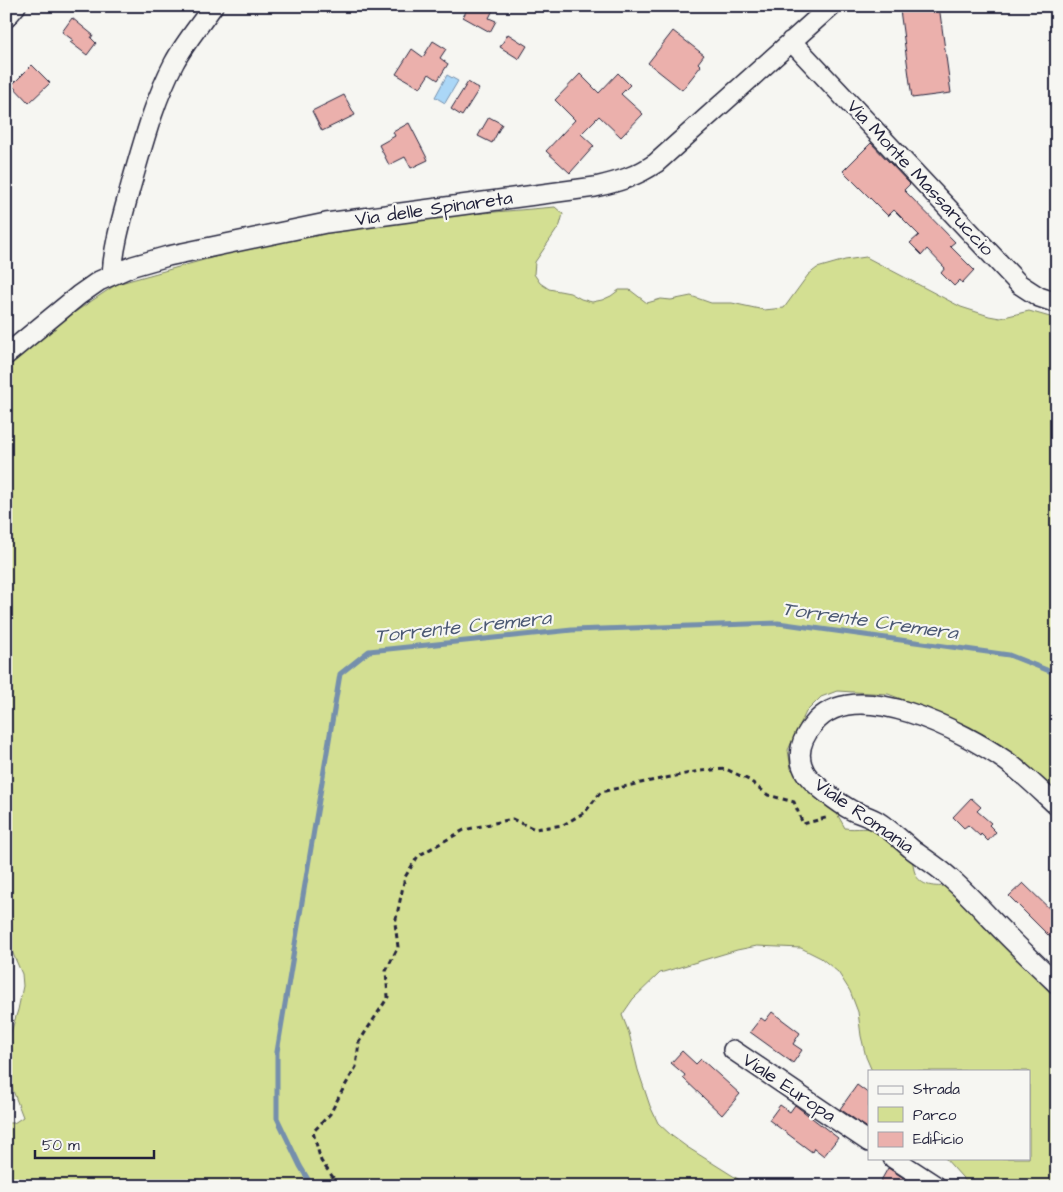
<svg xmlns="http://www.w3.org/2000/svg" width="1063" height="1192" viewBox="0 0 1063 1192" font-family="'Architects Daughter',sans-serif">
	<rect width="100%" height="100%" fill="#f6f6f2"/>
	<filter id="ink" filterUnits="userSpaceOnUse"><feTurbulence type="fractalNoise" baseFrequency=".02" numOctaves="2"/><feDisplacementMap in="SourceGraphic" scale="10" xChannelSelector="R" yChannelSelector="G"/><feConvolveMatrix kernelMatrix="1 2 1 2 8 2 1 2 1" color-interpolation-filters="sRGB"/></filter>
	<g filter="url(#ink)">
		<path fill="#d3df92" stroke="#7a8066" d="M 555,207 L 563,214 L 560,225 L 535,262 L 534,274 L 540,283 L 549,289 L 570,293 L 581,299 L 592,302 L 602,300 L 611,296 L 619,290 L 630,290 L 647,303 L 661,299 L 671,300 L 691,296 L 711,303 L 732,303 L 764,310 L 784,308 L 808,275 L 817,268 L 845,260 L 866,257 L 961,307 L 989,316 L 1000,318 L 1029,311 L 1050,317 L 1057,323 L 1057,798 L 1018,759 L 936,712 L 888,694 L 837,691 L 821,697 L 806,712 L 788,750 L 791,769 L 836,812 L 845,828 C 856,830 867,826 876,831 C 883,835 909,855 912,861 C 914,865 913,869 915,873 C 920,887 936,887 948,886 L 1057,991 L 1057,1186 L 970,1186 L 945,1158 L 1029,1158 L 1029,1071 L 872,1071 L 866,1057 L 861,1036 L 858,1012 L 850,991 L 838,972 L 821,958 L 801,948 L 757,946 L 737,950 L 660,973 L 633,999 L 622,1015 L 629,1033 L 638,1070 L 650,1106 L 658,1123 L 672,1136 L 687,1147 L 749,1186 L 6,1186 L 6,1123 L 14,1123 L 23,1117 L 12,1088 L 6,1068 L 6,1048 L 18,1010 L 23,986 L 22,974 L 6,938 L 6,363 L 75,312 L 117,284 L 229,253 L 363,223 Z"/>
		<path fill="#abd7f7" stroke="#748fac" d="M 447,75 L 458,81 L 445,103 L 435,97 Z"/>
		<g fill="none" stroke-linecap="round" stroke-linejoin="round">
			<path stroke="#748fac" stroke-width="5" d="M 312,1186 L 300,1166 L 277,1118 L 277,1052 L 340,674 L 369,651 L 572,630 L 778,623 L 1009,655 L 1057,674"/>
		</g>
		<path fill="#ebb0ac" stroke="#22223b" d="M 469,6 L 495,6 L 489,18 L 496,21 L 490,32 L 463,17 Z
			M 927,6 L 939,6 L 951,93 L 912,98 L 900,10 Z
			M 72,18 L 93,35 L 91,38 L 96,43 L 87,55 L 70,42 L 73,40 L 62,32 Z
			M 673,31 L 704,55 L 698,63 L 701,66 L 682,90 L 648,63 Z
			M 508,34 L 527,46 L 519,59 L 500,47 Z
			M 433,41 L 446,49 L 440,58 L 448,64 L 438,80 L 429,74 L 420,88 L 396,74 L 412,49 L 423,57 Z
			M 32,65 L 50,83 L 29,103 L 12,85 Z
			M 618,73 L 630,85 L 621,94 L 643,114 L 621,137 L 599,116 L 581,134 L 594,146 L 570,173 L 546,151 L 575,120 L 555,100 L 580,74 L 599,93 Z
			M 468,82 L 479,89 L 462,116 L 451,109 Z
			M 344,95 L 355,115 L 322,131 L 312,111 Z
			M 489,117 L 502,124 L 492,143 L 478,136 Z
			M 409,123 L 428,160 L 411,168 L 405,157 L 389,165 L 379,145 L 395,136 L 393,132 Z
			M 871,143 L 910,184 L 904,190 L 955,242 L 950,246 L 974,270 L 962,283 L 960,280 L 954,286 L 941,273 L 945,268 L 927,249 L 922,255 L 910,243 L 919,235 L 894,210 L 888,216 L 843,171 Z
			M 971,798 L 981,807 L 977,811 L 991,823 L 989,825 L 996,832 L 988,841 L 981,834 L 980,836 L 968,825 L 964,828 L 953,817 Z
			M 1023,883 L 1057,916 L 1057,944 L 1009,896 Z
			M 772,1012 L 800,1033 L 793,1044 L 802,1050 L 793,1063 L 750,1032 L 761,1018 L 765,1021 Z
			M 682,1051 L 696,1064 L 701,1059 L 740,1094 L 722,1115 L 683,1078 L 685,1075 L 671,1063 Z
			M 857,1085 L 869,1094 L 869,1129 L 840,1109 Z
			M 780,1105 L 790,1112 L 795,1105 L 838,1138 L 824,1156 L 814,1148 L 812,1152 L 769,1120 Z
			M 888,1168 L 896,1173 L 915,1186 L 878,1186 Z"/>
		<g fill="none" stroke-linecap="round" stroke-linejoin="round">
			<g stroke="#22223b" stroke-width="22">
				<path id="minor" d="M 6,18 L 16,6
					M 791,41 L 1019,284 L 1039,297 L 1057,303
					M 112,274 C 114,243 123,215 131,185 C 143,144 154,101 174,63 C 185,42 200,25 213,6
					M 6,355 L 79,295 L 99,281 L 133,266 L 168,256 L 326,223 L 595,187 C 618,182 637,176 656,163 L 831,6
					M 1057,806 C 1041,791 1024,774 1006,761 C 966,733 853,672 813,725 C 802,738 796,754 804,770 C 809,782 841,805 853,811 C 861,814 870,817 877,821 C 890,829 901,840 913,850 C 925,859 938,867 949,877 C 964,890 978,905 992,920 C 1013,942 1035,963 1057,984
					M 733,1050 L 869,1142
					M 893,1158 L 936,1186"/>
			</g>
			<path stroke="#22223b" stroke-width="3" stroke-dasharray="5 4" stroke-linecap="butt" d="M 333,1186 L 335,1180 L 321,1161 L 313,1132 L 330,1114 L 342,1091 L 356,1067 L 359,1042 L 388,997 L 386,971 L 398,947 L 395,923 L 398,910 L 405,877 L 418,856 L 464,830 L 512,819 L 535,829 L 563,825 L 585,812 L 601,792 L 636,784 L 700,771 L 726,769 L 749,780 L 768,795 L 794,802 L 803,824 L 829,817"/>
			<use href="#minor" stroke="#f6f6f2" stroke-width="19"/>
		</g>
	</g>
	<g text-anchor="middle" dominant-baseline="central" stroke-width="4.5" stroke-linejoin="round" paint-order="stroke">
		<g font-size="19" fill="#22223b" stroke="#f6f6f2">
			<text transform="translate(920 178) rotate(47)">Via Monte Massaruccio</text>
			<text transform="translate(434 209) rotate(-8)">Via delle Spinareta</text>
			<text transform="translate(864 816) rotate(35)">Viale Romania</text>
			<text transform="translate(789 1088) rotate(34)">Viale Europa</text>
		</g>
		<g font-size="20" font-style="italic" fill="#4b5873" stroke="#f6f6f2">
			<text transform="translate(870 621) rotate(8)">Torrente Cremera</text>
			<text transform="translate(463 627) rotate(-6)">Torrente Cremera</text>
		</g>
	</g>
	<rect width="1063" height="1192" fill="none" stroke="#f6f6f2" stroke-width="25"/>
	<rect x="12" y="12" width="1038" height="1167" fill="none" stroke="#22223b" stroke-width="2" filter="url(#ink)"/>
	<rect x="868" y="1070" width="162" height="90" fill="#f6f6f2" stroke="#a1a1a9"/>
	<rect x="878" y="1086" width="25" height="8" fill="#f6f6f2" stroke="#a1a1a9"/>
	<text x="913" y="1094" font-size="15" fill="#22223b">Strada</text>
	<rect x="878" y="1107" width="25" height="15" fill="#d3df92" stroke="#a1a1a9"/>
	<text x="913" y="1120" font-size="15" fill="#22223b">Parco</text>
	<rect x="878" y="1132" width="25" height="15" fill="#ebb0ac" stroke="#a1a1a9"/>
	<text x="913" y="1144" font-size="15" fill="#22223b">Edificio</text>
	<path d="M35 1150v8h119v-8" fill="none" stroke="#22223b" stroke-width="2.5"/>
	<text x="42" y="1150" font-size="15" fill="#22223b" stroke="#f6f6f2" stroke-width="4" paint-order="stroke">50 m</text>
</svg>
